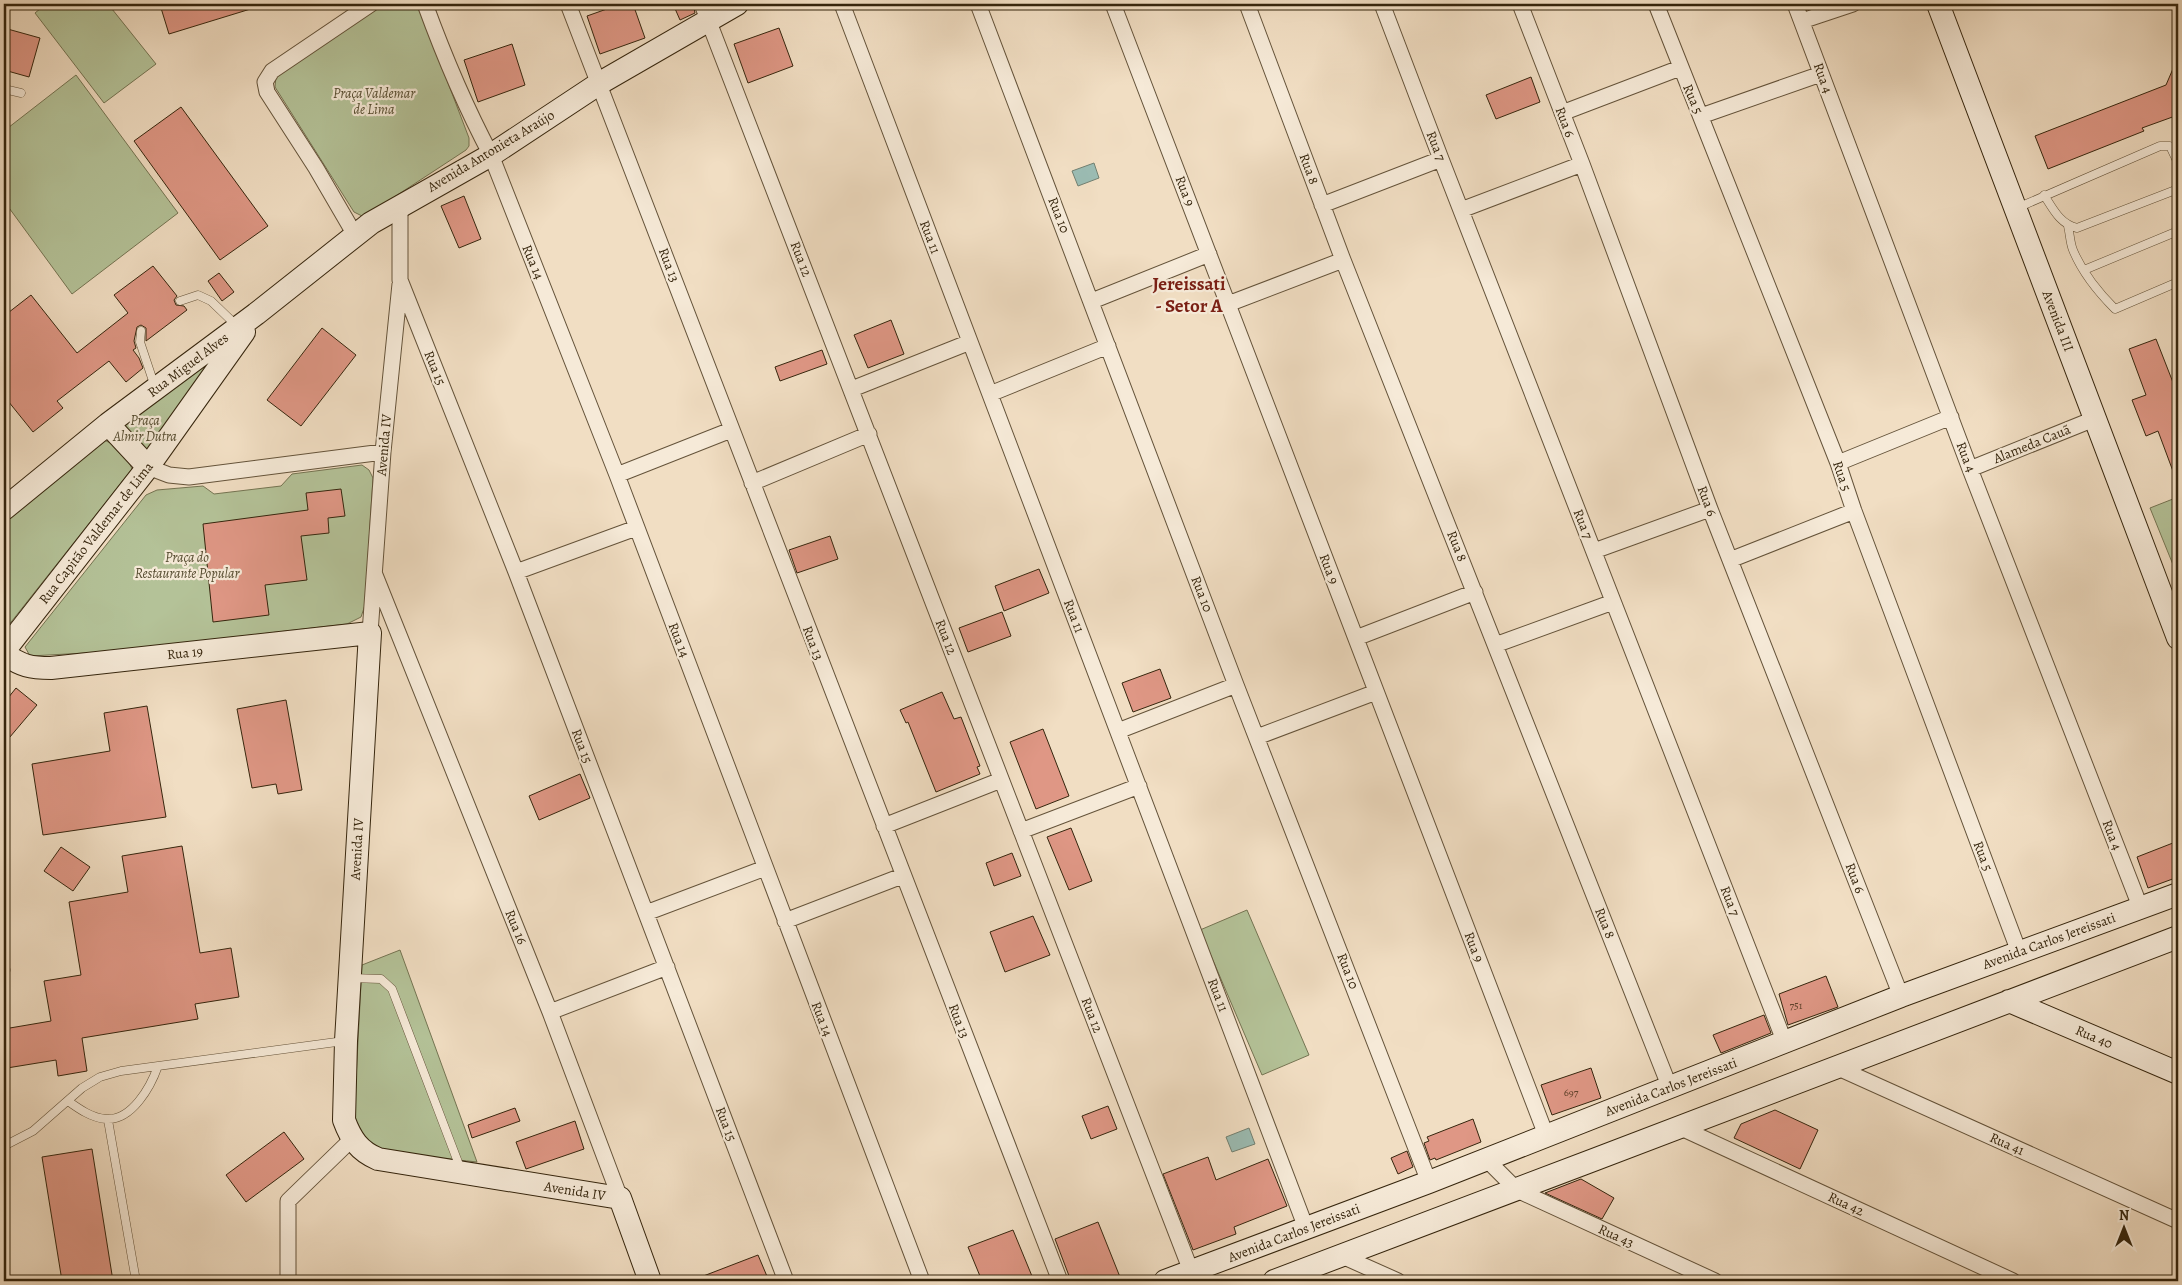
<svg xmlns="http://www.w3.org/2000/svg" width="2182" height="1285" viewBox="0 0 2182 1285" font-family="Alegreya,serif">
	<rect width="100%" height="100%" fill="#f1dec3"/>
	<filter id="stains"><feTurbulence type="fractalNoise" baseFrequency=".004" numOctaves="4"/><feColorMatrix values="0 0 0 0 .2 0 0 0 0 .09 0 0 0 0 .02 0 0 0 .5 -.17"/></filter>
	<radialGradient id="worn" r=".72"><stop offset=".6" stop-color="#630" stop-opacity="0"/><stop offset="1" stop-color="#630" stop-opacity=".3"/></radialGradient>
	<path fill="#b4c298" stroke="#747452" d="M 46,4 L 108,4 L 156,64 L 104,103 L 35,13 Z
		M 382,4 L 418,4 L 469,138 L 469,146 L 466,150 L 373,211 L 362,216 L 354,212 L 275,87 L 276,76 L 282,67 Z
		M 76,75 L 178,213 L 72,294 L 4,201 L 4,131 Z
		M 209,360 L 213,362 L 150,449 L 141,449 L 124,431 L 125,422 Z
		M 104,440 L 123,449 L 132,469 L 4,631 L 4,523 Z
		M 362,465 L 369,470 L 373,478 L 365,605 L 361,617 L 347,624 L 104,652 L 30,656 L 25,647 L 146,495 L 157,490 L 203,486 L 214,494 L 281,486 L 292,474 Z
		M 2178,497 L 2178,577 L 2150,508 Z
		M 1247,910 L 1309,1055 L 1262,1075 L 1200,930 Z
		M 400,950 L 477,1162 C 453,1159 387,1155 370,1143 C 361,1137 358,1128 354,1118 L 362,965 Z"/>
	<path fill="#9bbcb3" stroke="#728071" d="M 1094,163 L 1099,178 L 1078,186 L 1072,171 Z
		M 1249,1128 L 1255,1144 L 1232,1152 L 1226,1137 Z"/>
	<path fill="#df9785" stroke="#35250d" d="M 176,4 L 256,4 L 257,7 L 169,34 L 161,8 Z
		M 621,4 L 633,4 L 645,38 L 600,54 L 587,16 Z
		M 673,4 L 693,4 L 695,13 L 680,20 Z
		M 4,28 L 40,38 L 29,77 L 4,70 Z
		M 779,28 L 793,66 L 748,83 L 734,44 Z
		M 512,44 L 525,85 L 478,102 L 464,60 Z
		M 2178,57 L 2178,115 L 2142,128 L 2144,131 L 2048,169 L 2035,136 L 2166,85 Z
		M 1531,77 L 1540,102 L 1496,119 L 1486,95 Z
		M 181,107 L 268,226 L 220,260 L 134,141 Z
		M 464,196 L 481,239 L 459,248 L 441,206 Z
		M 153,266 L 177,296 L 174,300 L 176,305 L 184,306 L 187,310 L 146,341 L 146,328 L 141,325 L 137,327 L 134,341 L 136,348 L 133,350 L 139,358 L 143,368 L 126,382 L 109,361 L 57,401 L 63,408 L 33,432 L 4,396 L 4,316 L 31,295 L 77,353 L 128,313 L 114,295 Z
		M 219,273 L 234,292 L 222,301 L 208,281 Z
		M 891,320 L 904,354 L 868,368 L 854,335 Z
		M 322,328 L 356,355 L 301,426 L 267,400 Z
		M 2156,339 L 2174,385 L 2178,383 L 2177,482 L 2158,431 L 2146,436 L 2132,400 L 2146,395 L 2129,349 Z
		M 822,350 L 827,364 L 780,381 L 775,367 Z
		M 341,489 L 345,516 L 328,518 L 329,533 L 301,536 L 307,580 L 265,585 L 269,615 L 213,622 L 203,524 L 308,510 L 306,493 Z
		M 830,536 L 838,559 L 797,573 L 789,550 Z
		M 1039,569 L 1049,593 L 1004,611 L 995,586 Z
		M 1002,612 L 1011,636 L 968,652 L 959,628 Z
		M 1160,669 L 1171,698 L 1133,712 L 1122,683 Z
		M 16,688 L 37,705 L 4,744 L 4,703 Z
		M 942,692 L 954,719 L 961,717 L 980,766 L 977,767 L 980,774 L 936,792 L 908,722 L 906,723 L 900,710 Z
		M 286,700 L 302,790 L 278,794 L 276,784 L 252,788 L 237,709 Z
		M 147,706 L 166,817 L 43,835 L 32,764 L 110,751 L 104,713 Z
		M 1043,729 L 1069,796 L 1036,809 L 1010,742 Z
		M 580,774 L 590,798 L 539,820 L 529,796 Z
		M 1071,828 L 1092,881 L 1069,890 L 1047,837 Z
		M 2178,841 L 2178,877 L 2148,888 L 2137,857 Z
		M 182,846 L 200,953 L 231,948 L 239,997 L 195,1004 L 198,1019 L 82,1038 L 87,1071 L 58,1076 L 56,1060 L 7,1068 L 4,1050 L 4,1029 L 51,1021 L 44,981 L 81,975 L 69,902 L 128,892 L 122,856 Z
		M 61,847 L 90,867 L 73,891 L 44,871 Z
		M 1012,853 L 1021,876 L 994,886 L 986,863 Z
		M 1033,916 L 1050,955 L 1005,972 L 990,932 Z
		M 1826,976 L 1838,1007 L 1788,1025 L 1779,994 Z
		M 1764,1015 L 1771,1033 L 1721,1053 L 1713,1035 Z
		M 1591,1068 L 1601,1098 L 1552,1115 L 1541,1085 Z
		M 1108,1106 L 1117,1129 L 1091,1139 L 1082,1116 Z
		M 515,1108 L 520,1121 L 472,1138 L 468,1125 Z
		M 1775,1110 L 1818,1130 L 1800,1169 L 1734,1138 L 1741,1124 Z
		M 1473,1119 L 1481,1142 L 1436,1160 L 1435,1158 L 1430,1160 L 1424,1143 L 1429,1141 L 1427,1137 Z
		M 575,1121 L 584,1149 L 526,1169 L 516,1142 Z
		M 284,1132 L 304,1159 L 246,1202 L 226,1175 Z
		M 92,1149 L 113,1281 L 62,1281 L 42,1157 Z
		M 1407,1151 L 1413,1167 L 1398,1174 L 1391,1158 Z
		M 1208,1157 L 1216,1180 L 1268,1159 L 1287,1206 L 1234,1227 L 1236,1234 L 1193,1250 L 1163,1174 Z
		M 1581,1179 L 1614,1198 L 1602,1219 L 1545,1193 Z
		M 1098,1222 L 1120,1277 L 1110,1281 L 1071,1281 L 1055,1239 Z
		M 1013,1230 L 1034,1281 L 982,1281 L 968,1247 Z
		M 758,1255 L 769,1281 L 693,1281 L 693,1280 Z"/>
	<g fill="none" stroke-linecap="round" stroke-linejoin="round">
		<g stroke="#64533a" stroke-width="9">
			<path id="lane" d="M 4,89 L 21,93
				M 2044,195 C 2053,209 2060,224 2077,228 L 2178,189
				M 2017,208 L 2160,146 L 2170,146 L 2178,163
				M 2068,226 C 2070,234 2070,243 2073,250 C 2082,272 2098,292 2115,309 L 2178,282
				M 2084,270 L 2178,231
				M 180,301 L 198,295 L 211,301 L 236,325
				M 141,331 L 140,342 L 155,387
				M 4,972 L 6,970
				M 351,978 L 381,979 L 392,989 L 461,1170
				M 68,1101 C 79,1109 92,1118 106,1119 C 132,1121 151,1086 158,1066
				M 108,1120 L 136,1281
				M 4,1146 L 33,1131 L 82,1088 L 100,1077 L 121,1071 L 344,1041"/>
		</g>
		<g stroke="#64533a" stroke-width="17">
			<path id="street" d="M 425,4 C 444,56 465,106 491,155 L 617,475 L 922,1281
				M 568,4 L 1060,1281
				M 702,4 L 1191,1271
				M 842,4 L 1306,1228
				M 978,4 L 1236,685 L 1429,1182
				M 1113,4 L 1546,1135
				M 1247,4 L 1343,260 L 1670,1088
				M 1382,4 L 1441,159 L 1785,1043
				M 1520,4 L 1582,164 L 1710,509 L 1901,996
				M 1656,4 L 1838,463 L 1854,511 L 2019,952
				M 1795,4 L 1970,469 L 2141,909
				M 1802,21 L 1853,4
				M 1562,113 L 1680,68
				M 1701,116 L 1821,74
				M 1322,205 L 1441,159
				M 400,207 L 400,280 L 516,572 L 786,1281
				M 1461,210 L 1582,164
				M 355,235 L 316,168 L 267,92 L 265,82 L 272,71 L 371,4
				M 1092,301 L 1209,254
				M 1228,304 L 1343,260
				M 852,389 L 970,342
				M 990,394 L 1108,346
				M 1838,463 L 1951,417
				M 148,467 L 169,475 L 189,477 L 383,452
				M 1970,469 L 2094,419
				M 617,475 L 731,430
				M 752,483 L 869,434
				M 1594,551 L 1710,509
				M 1730,560 L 1854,511
				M 516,572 L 636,528
				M 375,575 L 550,1012 L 620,1198
				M 370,633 L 383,452 L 400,284
				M 1356,638 L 1475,592
				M 1495,645 L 1613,602
				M 1118,731 L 1236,685
				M 1257,737 L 1376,692
				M 884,826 L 1001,780
				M 1021,831 L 1139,786
				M 646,913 L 765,868
				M 785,921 L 902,876
				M 550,1012 L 667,967
				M 1836,1067 L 2178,1221
				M 1679,1127 L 2013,1281
				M 1486,1159 L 1517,1190 L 1715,1281
				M 1342,1256 L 1398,1281
				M 288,1281 L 288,1201 L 353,1138"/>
		</g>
		<g stroke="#35250d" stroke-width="24">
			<path id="secondary" d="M 1938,4 L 2178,638
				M 108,424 L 148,467
				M 4,509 L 108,424 L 256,314 L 371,223 L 491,155 L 600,83 L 737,4
				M 4,651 L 148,467 L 244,332
				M 4,654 C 22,666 30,668 51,668 L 370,633 L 346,1041 L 344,1120 C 351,1139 359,1151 378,1159 L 620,1198 L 650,1281
				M 2009,1001 L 2178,1073
				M 1165,1281 L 1429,1182 L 1901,996 L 2178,894
				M 1274,1281 C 1576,1168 1876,1051 2178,937"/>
		</g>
		<use href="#lane" stroke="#f6ead8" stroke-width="8"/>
		<use href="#street" stroke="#f6ead8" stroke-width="15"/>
		<use href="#secondary" stroke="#f6ead8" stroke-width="22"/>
	</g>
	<g text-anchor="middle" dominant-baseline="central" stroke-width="4.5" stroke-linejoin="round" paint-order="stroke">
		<g font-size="11" fill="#60422b">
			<text x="1796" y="1005">751</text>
			<text x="1571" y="1092">697</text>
		</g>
		<g font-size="14" fill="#35250d" stroke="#f6ead8">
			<text transform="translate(1823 78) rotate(70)">Rua 4</text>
			<text transform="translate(1693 99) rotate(67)">Rua 5</text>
			<text transform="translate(1565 122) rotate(69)">Rua 6</text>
			<text transform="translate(1436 146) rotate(69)">Rua 7</text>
			<text transform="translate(491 151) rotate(-31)">Avenida Antonieta Araújo</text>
			<text transform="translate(1309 169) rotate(70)">Rua 8</text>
			<text transform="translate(1185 191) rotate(69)">Rua 9</text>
			<text transform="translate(1059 215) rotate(69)">Rua 10</text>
			<text transform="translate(930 237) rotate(69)">Rua 11</text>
			<text transform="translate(801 259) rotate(69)">Rua 12</text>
			<text transform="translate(533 262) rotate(68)">Rua 14</text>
			<text transform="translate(669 265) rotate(69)">Rua 13</text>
			<text transform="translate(2058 321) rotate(69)">Avenida III</text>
			<text transform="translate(188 365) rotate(-37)">Rua Miguel Alves</text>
			<text transform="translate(435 368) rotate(68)">Rua 15</text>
			<text transform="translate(2032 444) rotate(-22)">Alameda Cauã</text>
			<text transform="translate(384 445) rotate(-85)">Avenida IV</text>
			<text transform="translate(1966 457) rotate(69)">Rua 4</text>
			<text transform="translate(1842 476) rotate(71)">Rua 5</text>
			<text transform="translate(1707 501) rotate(69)">Rua 6</text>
			<text transform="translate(1583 524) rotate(69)">Rua 7</text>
			<text transform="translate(96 533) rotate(-52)">Rua Capitão Valdemar de Lima</text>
			<text transform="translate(1457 546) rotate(68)">Rua 8</text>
			<text transform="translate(1329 569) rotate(69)">Rua 9</text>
			<text transform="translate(1202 594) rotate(69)">Rua 10</text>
			<text transform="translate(1074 616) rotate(69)">Rua 11</text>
			<text transform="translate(946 637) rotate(69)">Rua 12</text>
			<text transform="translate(679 640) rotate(69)">Rua 14</text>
			<text transform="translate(813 643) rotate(69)">Rua 13</text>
			<text transform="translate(185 653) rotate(-6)">Rua 19</text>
			<text transform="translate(582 746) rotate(69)">Rua 15</text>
			<text transform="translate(2112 835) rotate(69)">Rua 4</text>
			<text transform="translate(357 849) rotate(-87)">Avenida IV</text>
			<text transform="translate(1983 856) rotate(69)">Rua 5</text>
			<text transform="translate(1855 878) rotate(69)">Rua 6</text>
			<text transform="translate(1730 901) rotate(69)">Rua 7</text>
			<text transform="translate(1605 923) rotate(68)">Rua 8</text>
			<text transform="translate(516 927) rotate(68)">Rua 16</text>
			<text transform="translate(2049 941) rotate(-20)">Avenida Carlos Jereissati</text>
			<text transform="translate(1474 947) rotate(69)">Rua 9</text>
			<text transform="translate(1348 971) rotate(69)">Rua 10</text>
			<text transform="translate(1218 995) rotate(69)">Rua 11</text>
			<text transform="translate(1092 1015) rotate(69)">Rua 12</text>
			<text transform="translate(822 1019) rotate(69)">Rua 14</text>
			<text transform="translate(959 1021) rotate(69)">Rua 13</text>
			<text transform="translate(2094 1037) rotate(23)">Rua 40</text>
			<text transform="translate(1671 1087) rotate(-21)">Avenida Carlos Jereissati</text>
			<text transform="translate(726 1124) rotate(69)">Rua 15</text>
			<text transform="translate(2007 1144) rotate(24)">Rua 41</text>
			<text transform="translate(575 1191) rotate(9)">Avenida IV</text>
			<text transform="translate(1846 1204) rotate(25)">Rua 42</text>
			<text transform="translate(1294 1233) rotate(-21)">Avenida Carlos Jereissati</text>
			<text transform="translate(1616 1236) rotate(25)">Rua 43</text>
		</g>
		<g font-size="14" font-style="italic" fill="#554c30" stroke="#f6ead8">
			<text x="374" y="93">Praça Valdemar<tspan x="374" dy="16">de Lima</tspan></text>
			<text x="145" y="420">Praça<tspan x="145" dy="16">Almir Dutra</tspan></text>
			<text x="187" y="557">Praça do<tspan x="187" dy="16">Restaurante Popular</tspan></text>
		</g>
		<g font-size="19" font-weight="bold" fill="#7a1f14" stroke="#f6ead8">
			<text x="1189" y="284">Jereissati<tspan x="1189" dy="22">- Setor A</tspan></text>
		</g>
	</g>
	<rect width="2182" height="1285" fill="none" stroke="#f1dec3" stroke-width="20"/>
	<rect x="5" y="5" width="2172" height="1275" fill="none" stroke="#35250d" stroke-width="2.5"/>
	<rect x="10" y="10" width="2162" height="1265" fill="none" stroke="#35250d"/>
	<g transform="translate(2124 1228)" stroke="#f6ead8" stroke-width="4" paint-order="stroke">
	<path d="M0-4L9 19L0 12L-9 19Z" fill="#35250d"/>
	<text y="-8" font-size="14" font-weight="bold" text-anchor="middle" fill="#35250d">N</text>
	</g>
	<rect width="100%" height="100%" filter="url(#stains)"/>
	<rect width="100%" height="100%" fill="url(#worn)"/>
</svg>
